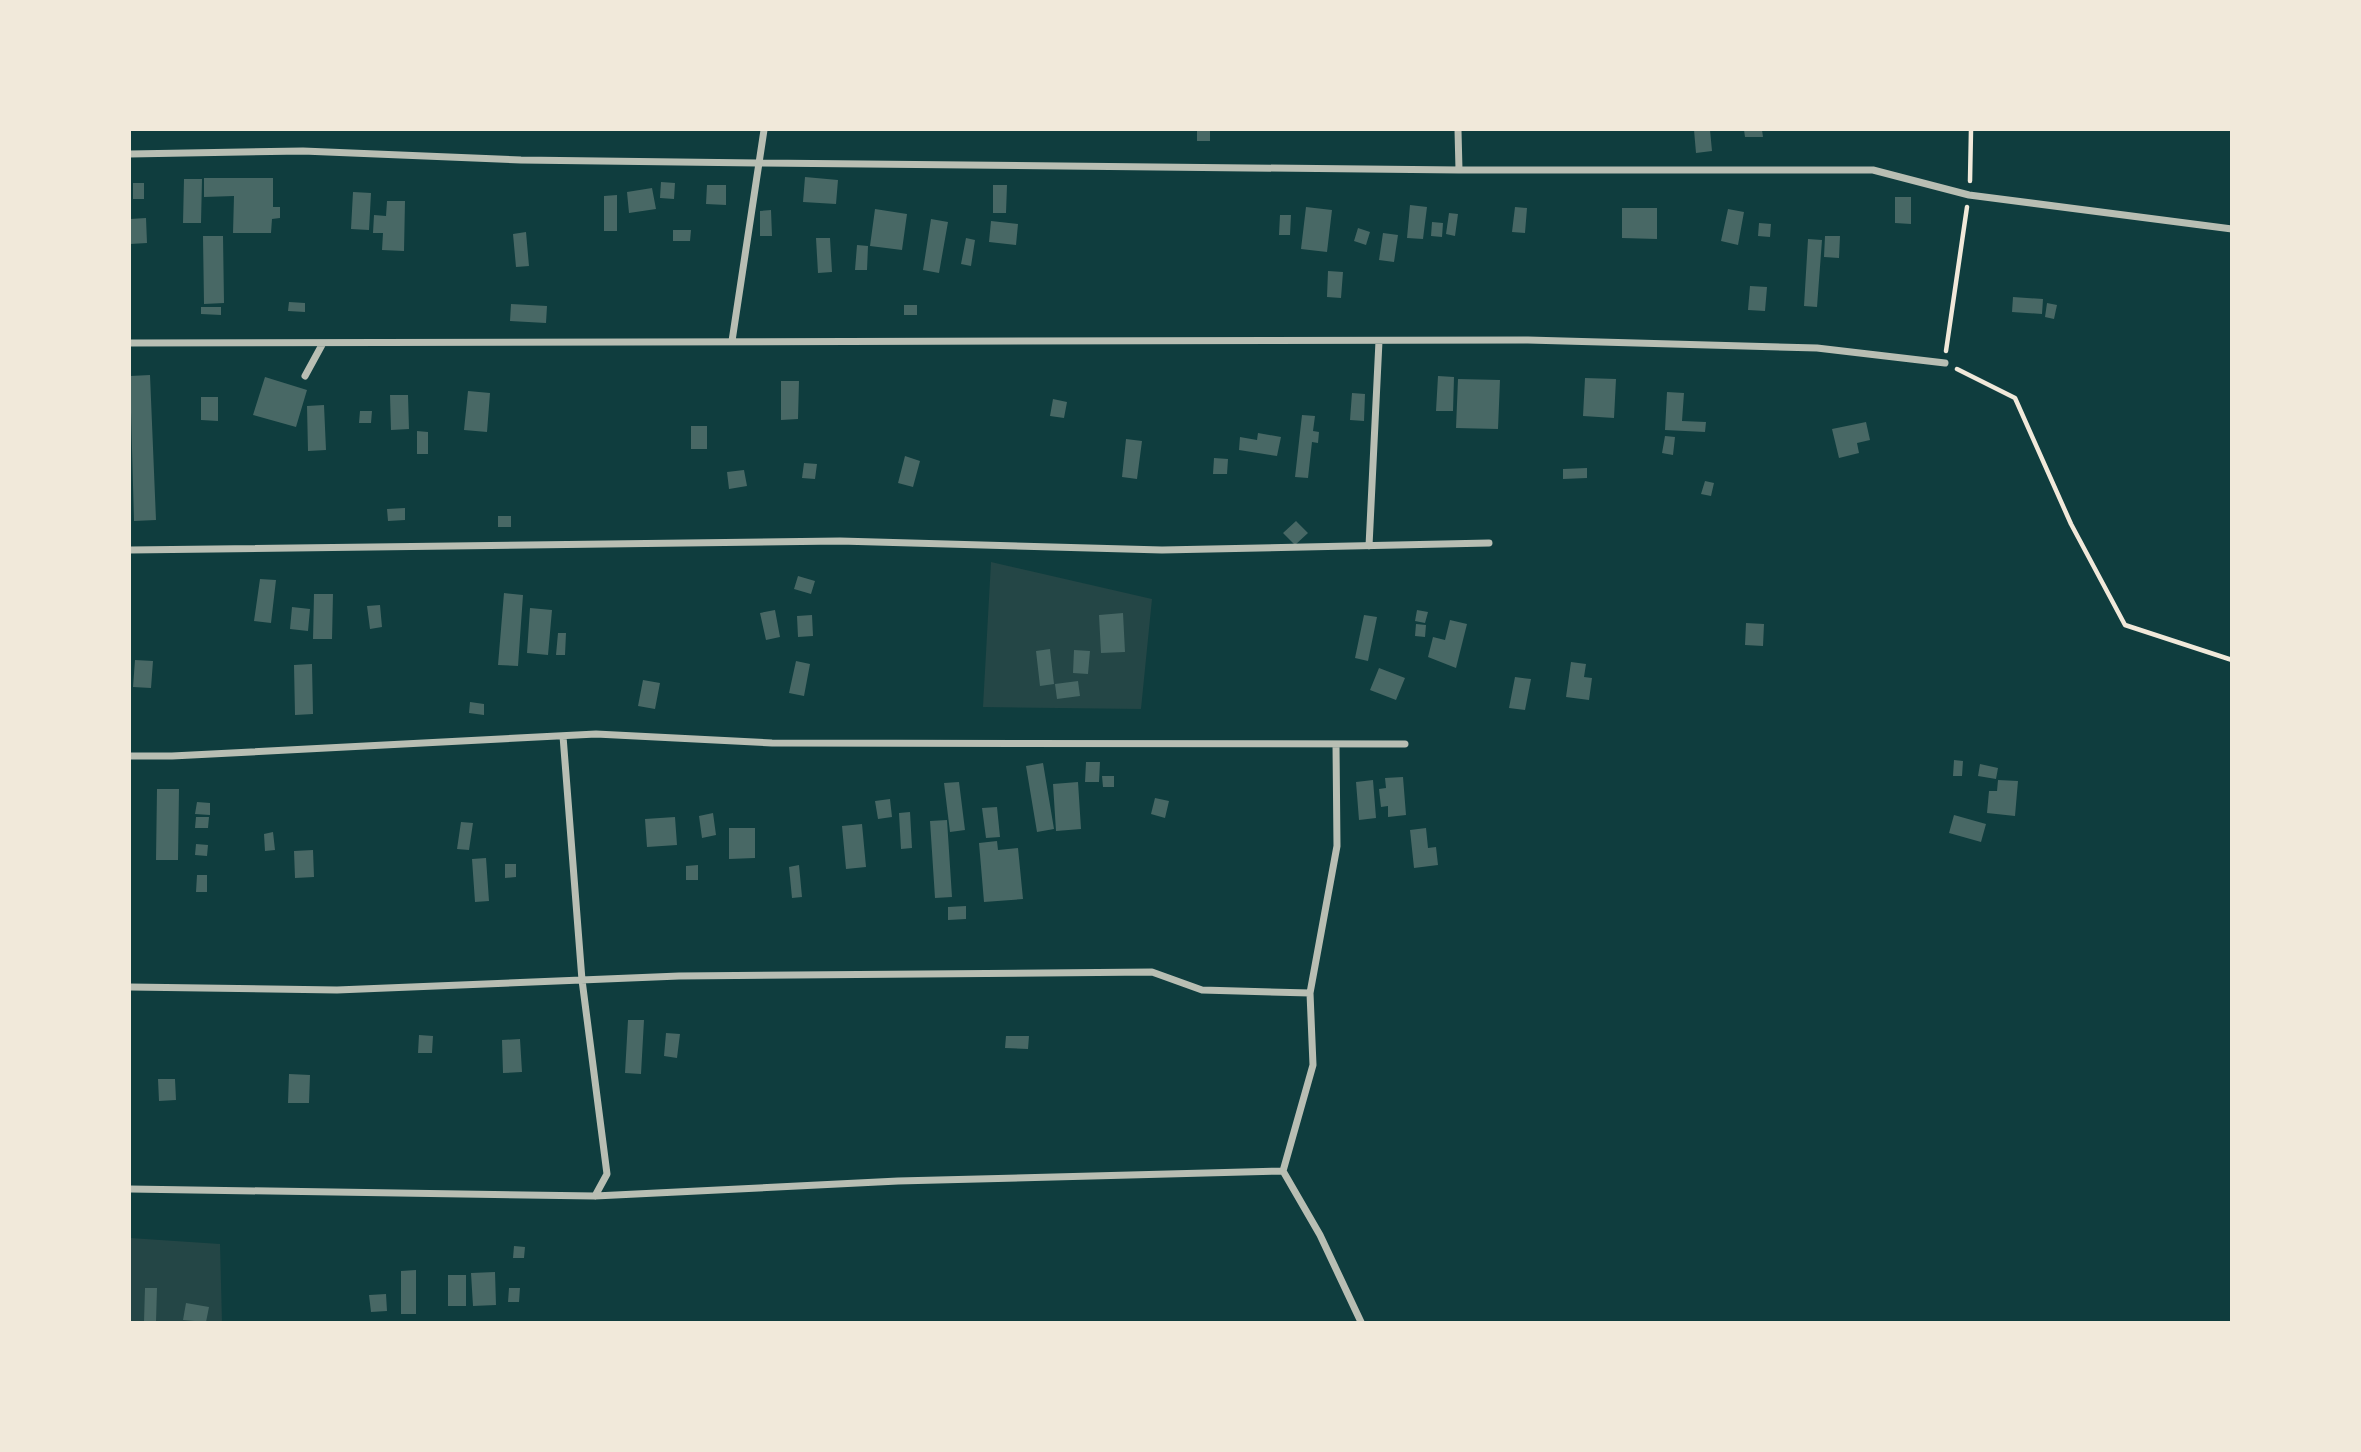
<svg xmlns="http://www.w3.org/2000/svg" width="2361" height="1452" viewBox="0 0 2361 1452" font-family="'Space Grotesk',sans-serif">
	<rect width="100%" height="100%" fill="#0f3d3e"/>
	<path fill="#244646" d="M 991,562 L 1152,599 L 1141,709 L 983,707 Z
		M 130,1238 L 220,1244 L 222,1322 L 130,1322 Z"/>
	<path fill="#486865" d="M 1197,130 L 1210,130 L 1210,141 L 1197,141 Z
		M 1694,130 L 1710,130 L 1712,151 L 1696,153 Z
		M 1744,130 L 1762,130 L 1763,137 L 1745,137 Z
		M 805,177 L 838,180 L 836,204 L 803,202 Z
		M 204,178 L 273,178 L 273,207 L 280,207 L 280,218 L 272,219 L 271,233 L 233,233 L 234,196 L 204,197 Z
		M 184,179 L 202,179 L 201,223 L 183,223 Z
		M 661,182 L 675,183 L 674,199 L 660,198 Z
		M 133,183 L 144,183 L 144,199 L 133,199 Z
		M 707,185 L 726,185 L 726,205 L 706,204 Z
		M 993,185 L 1007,185 L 1006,213 L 993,213 Z
		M 652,188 L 656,209 L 629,213 L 627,192 Z
		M 353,192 L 371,193 L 369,230 L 351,229 Z
		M 617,195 L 617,231 L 604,231 L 604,196 Z
		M 1895,197 L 1911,197 L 1911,224 L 1895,223 Z
		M 387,201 L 405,201 L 404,251 L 382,250 L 383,233 L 373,233 L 374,215 L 386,216 Z
		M 1410,205 L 1427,207 L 1423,239 L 1407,238 Z
		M 1306,207 L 1332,210 L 1327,252 L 1301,249 Z
		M 1515,207 L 1527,208 L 1525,233 L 1512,232 Z
		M 1622,208 L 1657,208 L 1657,239 L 1622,238 Z
		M 875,209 L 907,214 L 902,250 L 870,246 Z
		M 1728,209 L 1744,212 L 1738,245 L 1721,241 Z
		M 771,210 L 772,236 L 760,236 L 760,211 Z
		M 1449,213 L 1458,214 L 1455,236 L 1446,234 Z
		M 1280,215 L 1291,215 L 1290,235 L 1279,235 Z
		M 146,218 L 147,243 L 130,244 L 130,219 Z
		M 931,219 L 948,222 L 939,273 L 923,270 Z
		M 991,221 L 1018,224 L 1016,245 L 989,242 Z
		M 1432,222 L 1443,223 L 1442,237 L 1431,236 Z
		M 1759,223 L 1771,224 L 1770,237 L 1758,236 Z
		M 1358,228 L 1370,232 L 1366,245 L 1354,241 Z
		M 673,230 L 691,230 L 690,241 L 673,241 Z
		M 526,232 L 529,266 L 516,267 L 513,234 Z
		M 1383,233 L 1398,235 L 1394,262 L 1379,260 Z
		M 203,236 L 223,236 L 224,303 L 204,304 Z
		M 1825,236 L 1840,236 L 1839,258 L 1824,257 Z
		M 816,238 L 830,238 L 832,272 L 818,273 Z
		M 966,238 L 975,240 L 971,266 L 961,264 Z
		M 1808,239 L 1822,240 L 1817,307 L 1804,306 Z
		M 857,245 L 868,246 L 867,270 L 855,270 Z
		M 1328,271 L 1343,272 L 1341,298 L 1327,297 Z
		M 1750,286 L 1767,287 L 1765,311 L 1748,310 Z
		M 2013,297 L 2043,299 L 2042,314 L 2012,312 Z
		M 289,302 L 305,303 L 305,312 L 288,311 Z
		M 2047,303 L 2057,305 L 2054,319 L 2045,317 Z
		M 511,304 L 547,306 L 546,323 L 510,321 Z
		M 904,305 L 917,305 L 917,315 L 904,315 Z
		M 201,307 L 221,307 L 221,315 L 201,314 Z
		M 150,375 L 156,520 L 134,521 L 130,376 Z
		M 1438,376 L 1454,377 L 1453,411 L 1436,411 Z
		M 265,377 L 307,390 L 296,427 L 253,415 Z
		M 1585,378 L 1616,379 L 1614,418 L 1583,416 Z
		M 1458,379 L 1500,380 L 1498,429 L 1456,428 Z
		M 781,381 L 799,381 L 798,419 L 781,420 Z
		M 468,391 L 490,393 L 487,432 L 464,430 Z
		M 1667,392 L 1684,393 L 1682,421 L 1706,422 L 1705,432 L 1665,430 Z
		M 1352,393 L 1365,394 L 1364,421 L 1350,420 Z
		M 390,395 L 408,395 L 409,429 L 391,430 Z
		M 201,397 L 218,397 L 218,421 L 201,420 Z
		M 1053,399 L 1067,402 L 1064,418 L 1050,416 Z
		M 324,405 L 326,450 L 308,451 L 307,406 Z
		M 360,411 L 372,411 L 371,423 L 359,423 Z
		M 1302,415 L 1315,416 L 1313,431 L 1319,432 L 1318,443 L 1312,442 L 1308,478 L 1295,477 Z
		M 1866,422 L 1870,440 L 1857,443 L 1859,453 L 1839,458 L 1832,429 Z
		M 691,426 L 707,426 L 707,449 L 691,449 Z
		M 417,431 L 428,432 L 428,454 L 417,454 Z
		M 1258,433 L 1281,437 L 1277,456 L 1239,450 L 1240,437 L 1257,440 Z
		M 1665,436 L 1675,437 L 1673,455 L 1662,453 Z
		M 1126,439 L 1142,441 L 1137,479 L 1122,477 Z
		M 905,456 L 920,461 L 913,487 L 898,483 Z
		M 1214,458 L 1228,459 L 1227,474 L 1213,474 Z
		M 804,463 L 817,464 L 815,479 L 802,478 Z
		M 1587,468 L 1587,478 L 1563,479 L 1563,469 Z
		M 744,470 L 747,486 L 729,489 L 727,472 Z
		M 1705,481 L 1714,483 L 1711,496 L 1701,494 Z
		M 405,508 L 405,520 L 388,521 L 387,509 Z
		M 498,516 L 511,516 L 511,527 L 498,527 Z
		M 1296,521 L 1308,533 L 1295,545 L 1283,533 Z
		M 798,576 L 815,581 L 811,594 L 794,589 Z
		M 260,579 L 276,580 L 271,623 L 254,621 Z
		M 504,593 L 523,595 L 518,666 L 498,665 Z
		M 314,594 L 333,594 L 332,639 L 313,639 Z
		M 380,605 L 382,627 L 370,629 L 367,606 Z
		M 292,607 L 310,609 L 308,631 L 290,629 Z
		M 530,608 L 552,610 L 548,655 L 527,653 Z
		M 775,610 L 780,637 L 766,640 L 760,613 Z
		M 1417,610 L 1428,612 L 1425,623 L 1415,621 Z
		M 1123,613 L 1125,652 L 1101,653 L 1099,615 Z
		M 812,615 L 813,636 L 798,637 L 797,616 Z
		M 1364,615 L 1377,617 L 1368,661 L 1355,658 Z
		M 1450,620 L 1467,624 L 1456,668 L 1428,657 L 1433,637 L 1445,640 Z
		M 1746,623 L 1764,624 L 1763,646 L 1745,645 Z
		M 1416,624 L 1426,625 L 1425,637 L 1415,636 Z
		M 558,633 L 566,633 L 565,655 L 556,655 Z
		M 1050,649 L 1054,684 L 1040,686 L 1036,651 Z
		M 1074,650 L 1090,651 L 1088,674 L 1073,673 Z
		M 135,660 L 153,661 L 151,688 L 133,687 Z
		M 796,661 L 810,664 L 804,696 L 789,693 Z
		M 1571,662 L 1586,664 L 1584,677 L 1592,678 L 1589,700 L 1566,697 Z
		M 312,664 L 313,714 L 295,715 L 294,665 Z
		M 1379,668 L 1405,678 L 1396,700 L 1370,690 Z
		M 1515,677 L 1531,679 L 1525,710 L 1509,708 Z
		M 643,680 L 660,683 L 655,709 L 638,706 Z
		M 1078,681 L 1080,696 L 1057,699 L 1055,684 Z
		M 470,702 L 484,704 L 484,715 L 469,713 Z
		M 1954,760 L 1963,761 L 1962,776 L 1953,776 Z
		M 1086,762 L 1100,762 L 1099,782 L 1085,782 Z
		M 1043,763 L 1054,829 L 1037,832 L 1026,766 Z
		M 1980,764 L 1998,768 L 1996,779 L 1978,776 Z
		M 1102,776 L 1114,776 L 1114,787 L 1103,787 Z
		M 1403,777 L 1406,815 L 1388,817 L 1388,806 L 1381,807 L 1379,789 L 1386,788 L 1385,778 Z
		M 1373,780 L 1376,818 L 1359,820 L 1356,782 Z
		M 1998,780 L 2018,781 L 2015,816 L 1987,813 L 1989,791 L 1997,791 Z
		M 959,782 L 965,830 L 950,832 L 944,783 Z
		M 1078,782 L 1081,829 L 1056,831 L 1053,784 Z
		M 157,789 L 179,789 L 178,860 L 156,860 Z
		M 1155,798 L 1169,801 L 1165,818 L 1151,814 Z
		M 890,799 L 892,817 L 878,819 L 875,801 Z
		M 197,802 L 210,803 L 210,815 L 195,814 Z
		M 997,807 L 1000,837 L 986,838 L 982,808 Z
		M 910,812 L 912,848 L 901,849 L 899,813 Z
		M 713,813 L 716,835 L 702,838 L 699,816 Z
		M 1954,815 L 1986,824 L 1981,842 L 1949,833 Z
		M 196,817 L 209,817 L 208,828 L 195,828 Z
		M 675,817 L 677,845 L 647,847 L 645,819 Z
		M 947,820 L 952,897 L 935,898 L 930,821 Z
		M 461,822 L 473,823 L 469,850 L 457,849 Z
		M 862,824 L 866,867 L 846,869 L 842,826 Z
		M 729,828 L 755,828 L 755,858 L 729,859 Z
		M 1426,828 L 1428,848 L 1436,847 L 1438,865 L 1414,868 L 1410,830 Z
		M 273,832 L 275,850 L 265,851 L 264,834 Z
		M 997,841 L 998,850 L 1018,848 L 1023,899 L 984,902 L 979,843 Z
		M 196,844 L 208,845 L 207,856 L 195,855 Z
		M 313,850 L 314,877 L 295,878 L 294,851 Z
		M 486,858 L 489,901 L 475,902 L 472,859 Z
		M 505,864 L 516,864 L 516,877 L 505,878 Z
		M 698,865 L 698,880 L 686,880 L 686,866 Z
		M 799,865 L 802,897 L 792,898 L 789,867 Z
		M 197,875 L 207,875 L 207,892 L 196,892 Z
		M 966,906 L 966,919 L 948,920 L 948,907 Z
		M 628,1020 L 644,1020 L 641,1074 L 625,1073 Z
		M 666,1033 L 680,1034 L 677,1058 L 664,1056 Z
		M 419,1035 L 433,1036 L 432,1053 L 418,1053 Z
		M 1006,1036 L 1029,1036 L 1028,1049 L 1005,1048 Z
		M 520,1039 L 522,1072 L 503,1073 L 502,1040 Z
		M 289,1074 L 310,1075 L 309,1103 L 288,1103 Z
		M 158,1079 L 175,1079 L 176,1100 L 159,1101 Z
		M 514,1246 L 525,1247 L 524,1258 L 513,1258 Z
		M 416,1270 L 416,1314 L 401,1314 L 401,1271 Z
		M 495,1272 L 496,1305 L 473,1306 L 471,1273 Z
		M 448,1275 L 466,1275 L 466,1306 L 448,1306 Z
		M 145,1288 L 157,1288 L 156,1322 L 144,1322 Z
		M 509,1288 L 520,1288 L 519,1302 L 508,1302 Z
		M 386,1294 L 387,1311 L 371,1312 L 369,1295 Z
		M 186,1303 L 209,1307 L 206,1322 L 183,1320 Z"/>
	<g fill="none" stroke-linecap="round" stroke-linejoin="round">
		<path stroke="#f1e9da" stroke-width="4.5" d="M 1970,181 L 1971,130
			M 1946,351 L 1967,207
			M 1957,369 L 2015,398 L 2071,524 L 2125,625 L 2232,660"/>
		<path stroke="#b8beb3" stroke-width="7" d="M 1458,130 L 1459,170
			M 130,154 L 303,151 L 521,160 L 757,163 L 1459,170 L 1873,170 L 1969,195 L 2232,229
			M 732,341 L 764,130
			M 130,343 L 1528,340 L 1817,348 L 1945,363
			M 305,376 L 323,343
			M 1369,546 L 1379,341
			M 130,550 L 840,541 L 1162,550 L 1489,543
			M 563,736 L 582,980 L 607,1174 L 595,1196
			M 130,756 L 172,756 L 596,734 L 772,743 L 1405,744
			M 130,987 L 337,990 L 679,976 L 1152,972 L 1202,990 L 1310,993
			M 1283,1171 L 1313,1065 L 1310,993 L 1337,846 L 1336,744
			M 130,1189 L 595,1196 L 898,1181 L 1283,1171 L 1320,1235 L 1361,1322"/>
	</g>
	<rect width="2361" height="1452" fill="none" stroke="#f1e9da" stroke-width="262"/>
</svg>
